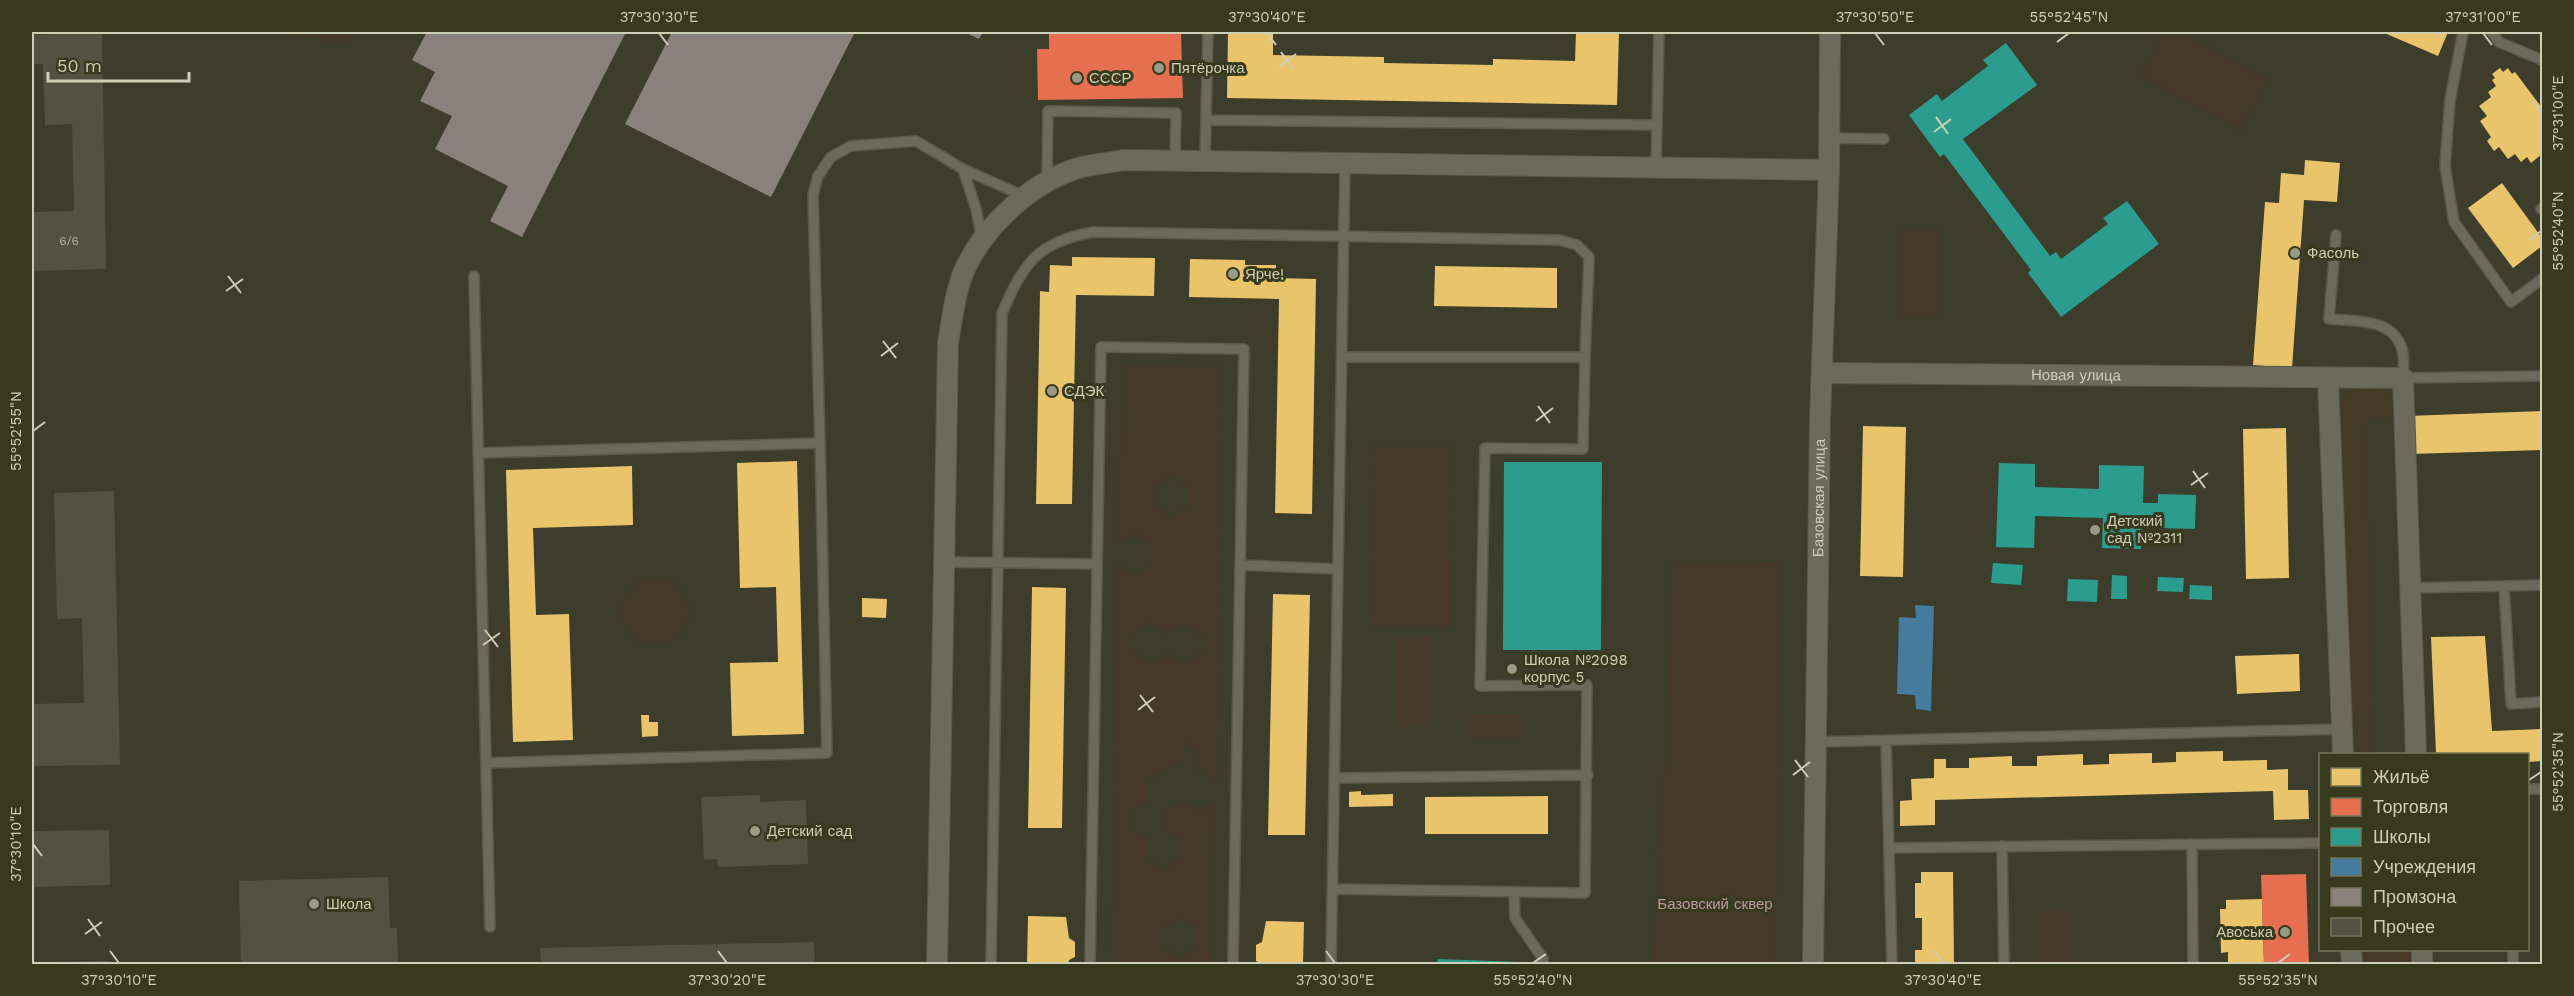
<svg xmlns="http://www.w3.org/2000/svg" width="2574" height="996" viewBox="0 0 2574 996" font-family="'Work Sans',sans-serif">
	<rect width="100%" height="100%" fill="#3d3d2c"/>
	<path fill="#453a27" fill-rule="evenodd" d="M 291,32 L 352,32 L 346,44 L 291,35 Z
		M 2165,32 L 2181,32 L 2269,81 L 2241,131 L 2140,75 Z
		M 1897,229 L 1939,230 L 1937,319 L 1896,318 Z
		M 1122,366 L 1223,368 L 1216,781 L 1199,771 L 1200,752 L 1183,742 L 1183,761 L 1148,780 L 1148,800 L 1131,810 L 1130,829 L 1147,839 L 1147,859 L 1164,869 L 1181,859 L 1181,840 L 1164,830 L 1165,810 L 1182,800 L 1199,811 L 1215,801 L 1212,964 L 1111,964 L 1118,564 L 1135,574 L 1152,564 L 1152,545 L 1136,535 L 1118,544 ZM 1171,476 L 1187,487 L 1187,506 L 1170,516 L 1153,505 L 1154,486 ZM 1151,623 L 1168,633 L 1185,624 L 1202,634 L 1202,654 L 1184,663 L 1168,653 L 1150,662 L 1134,652 L 1134,633 ZM 1180,918 L 1196,928 L 1196,948 L 1179,957 L 1162,947 L 1162,928 Z
		M 2383,387 C 2395,395 2395,402 2395,415 L 2366,423 L 2373,754 L 2354,754 L 2339,402 C 2350,385 2365,388 2383,387 Z
		M 1375,447 L 1454,448 L 1451,629 L 1372,628 Z
		M 1671,561 L 1781,562 L 1775,964 L 1651,964 L 1658,869 L 1655,850 L 1660,837 L 1665,762 Z
		M621 611a34 34 0 1 1 68 0a34 34 0 1 1-68 0Z
		M 1395,636 L 1433,636 L 1433,727 L 1395,727 Z
		M 1470,714 L 1521,714 L 1521,740 L 1470,739 Z
		M 2033,911 L 2074,911 L 2074,964 L 2033,964 Z
		M 2363,950 L 2411,950 L 2411,964 L 2363,964 Z"/>
	<path fill="#e9c46a" d="M 1228,32 L 1273,32 L 1273,55 L 1384,57 L 1384,63 L 1493,65 L 1493,59 L 1575,61 L 1576,32 L 1619,32 L 1617,105 L 1227,98 Z
		M 2382,32 L 2448,32 L 2438,56 Z
		M 2500,68 L 2503,72 L 2508,68 L 2512,74 L 2515,72 L 2542,108 L 2542,154 L 2531,163 L 2527,157 L 2521,162 L 2515,154 L 2508,159 L 2499,147 L 2494,151 L 2487,141 L 2491,137 L 2480,121 L 2487,116 L 2479,106 L 2491,97 L 2488,92 L 2496,86 L 2492,80 L 2495,78 L 2492,74 Z
		M 2305,160 L 2340,163 L 2337,202 L 2304,200 L 2292,368 L 2253,365 L 2265,202 L 2279,203 L 2281,173 L 2304,175 Z
		M 2502,183 L 2542,238 L 2542,246 L 2513,268 L 2468,208 Z
		M 1072,257 L 1155,258 L 1154,296 L 1076,295 L 1072,504 L 1036,504 L 1040,291 L 1049,292 L 1050,265 L 1072,266 Z
		M 1190,259 L 1245,260 L 1245,265 L 1276,265 L 1276,278 L 1316,279 L 1312,514 L 1275,513 L 1279,299 L 1189,297 Z
		M 1435,266 L 1557,268 L 1557,308 L 1434,306 Z
		M 2542,411 L 2542,450 L 2410,454 L 2408,416 Z
		M 1863,426 L 1906,427 L 1903,577 L 1860,576 Z
		M 2286,428 L 2289,578 L 2246,579 L 2243,429 Z
		M 797,461 L 804,734 L 732,736 L 730,663 L 778,662 L 776,587 L 740,588 L 737,463 Z
		M 632,466 L 633,525 L 533,528 L 536,615 L 569,614 L 573,740 L 513,742 L 506,470 Z
		M 1032,587 L 1066,588 L 1062,828 L 1028,828 Z
		M 1273,594 L 1310,595 L 1305,835 L 1268,835 Z
		M 862,598 L 887,599 L 886,618 L 862,617 Z
		M 2485,636 L 2492,731 L 2542,729 L 2542,761 L 2528,762 L 2528,754 L 2436,754 L 2431,637 Z
		M 2299,654 L 2300,691 L 2237,694 L 2235,656 Z
		M 641,715 L 649,715 L 649,722 L 658,722 L 658,736 L 642,737 Z
		M 2223,751 L 2223,761 L 2267,760 L 2267,770 L 2288,769 L 2288,790 L 2308,790 L 2309,819 L 2274,820 L 2273,791 L 1935,800 L 1935,825 L 1900,826 L 1900,801 L 1912,800 L 1911,779 L 1934,778 L 1934,759 L 1946,759 L 1946,768 L 1969,768 L 1969,758 L 2012,756 L 2012,766 L 2037,766 L 2037,756 L 2083,754 L 2083,765 L 2109,764 L 2109,754 L 2152,753 L 2152,763 L 2176,762 L 2176,752 Z
		M 1361,791 L 1361,795 L 1393,794 L 1393,806 L 1349,807 L 1349,792 Z
		M 1548,796 L 1548,834 L 1425,834 L 1425,797 Z
		M 1921,872 L 1953,872 L 1954,964 L 1915,964 L 1915,950 L 1922,950 L 1922,918 L 1915,918 L 1915,883 L 1921,883 Z
		M 2262,899 L 2264,964 L 2228,964 L 2228,952 L 2221,953 L 2220,909 L 2226,909 L 2226,900 Z
		M 1028,916 L 1066,917 L 1069,938 L 1075,942 L 1075,957 L 1069,960 L 1068,964 L 1027,964 Z
		M 1266,921 L 1304,922 L 1303,964 L 1262,964 L 1256,961 L 1256,945 L 1262,942 Z"/>
	<path fill="#e76f51" d="M 1049,32 L 1181,32 L 1183,98 L 1038,100 L 1037,49 L 1049,49 Z
		M 2306,874 L 2309,964 L 2264,964 L 2261,875 Z"/>
	<path fill="#2a9d8f" d="M 2006,43 L 2037,85 L 1963,139 L 2050,256 L 2056,252 L 2061,259 L 2108,224 L 2103,218 L 2127,201 L 2159,244 L 2061,317 L 2028,273 L 2031,270 L 1944,154 L 1940,157 L 1909,115 L 1937,94 L 1942,101 L 1988,66 L 1983,60 Z
		M 1504,462 L 1602,462 L 1601,650 L 1503,650 Z
		M 1999,463 L 2035,464 L 2035,487 L 2099,489 L 2099,465 L 2144,466 L 2143,503 L 2158,503 L 2158,494 L 2196,495 L 2195,529 L 2160,528 L 2160,520 L 2142,519 L 2141,549 L 2102,548 L 2103,518 L 2035,516 L 2034,548 L 1996,547 Z
		M 1993,563 L 2023,565 L 2021,585 L 1991,583 Z
		M 2112,575 L 2127,576 L 2127,599 L 2111,599 Z
		M 2158,577 L 2184,578 L 2183,592 L 2157,591 Z
		M 2068,579 L 2098,580 L 2097,602 L 2067,601 Z
		M 2190,585 L 2212,586 L 2212,600 L 2189,599 Z
		M 1438,959 L 1519,962 L 1519,964 L 1437,964 Z"/>
	<path fill="#457b9d" d="M 1915,605 L 1934,606 L 1931,711 L 1916,709 L 1915,695 L 1897,694 L 1899,617 L 1916,618 Z"/>
	<path fill="#8a817c" d="M 427,32 L 626,32 L 522,237 L 490,221 L 508,186 L 435,149 L 452,116 L 420,101 L 435,72 L 412,60 Z
		M 672,32 L 855,32 L 771,197 L 625,124 Z
		M 964,32 L 983,32 L 979,39 Z"/>
	<path fill="#515242" d="M 102,32 L 106,269 L 32,271 L 32,212 L 74,211 L 72,124 L 45,125 L 43,64 L 32,64 L 32,35 Z
		M 114,491 L 120,765 L 32,766 L 32,704 L 84,703 L 82,618 L 57,619 L 54,493 Z
		M 760,795 L 760,802 L 806,800 L 808,864 L 718,867 L 717,859 L 704,860 L 701,797 Z
		M 109,830 L 110,885 L 32,887 L 32,831 Z
		M 388,877 L 390,928 L 397,928 L 398,964 L 241,964 L 239,881 Z
		M 814,942 L 815,964 L 541,964 L 540,948 Z
		M 109,961 L 110,964 L 51,964 L 51,962 Z"/>
	<g fill="none" stroke-linecap="round" stroke-linejoin="round">
		<g stroke="#59594c" stroke-width="12">
			<path id="service" d="M 2463,32 L 2450,100 L 2445,166 L 2454,222 L 2511,302 L 2542,279
				M 2492,32 L 2499,42 L 2542,60
				M 1206,120 L 1657,125
				M 1829,138 L 1884,139
				M 1205,161 L 1208,32
				M 1656,168 L 1659,32
				M 963,169 L 976,209 L 982,239
				M 1047,182 L 1048,111 L 1176,113 L 1175,161
				M 2541,209 L 2542,208
				M 2336,235 L 2329,319 C 2355,321 2393,318 2402,349 C 2405,358 2403,369 2403,378 L 2542,376
				M 474,276 L 490,927
				M 820,443 L 813,195 L 818,176 L 831,157 L 851,146 L 916,141 L 963,169 L 1026,197
				M 478,453 L 820,443 L 827,753 L 486,763
				M 944,562 L 1097,564
				M 1241,565 L 1338,569
				M 2504,586 L 2542,585
				M 2410,588 L 2504,586 L 2511,704 L 2542,702
				M 1886,740 L 1892,964
				M 1815,742 L 2342,729
				M 1335,778 L 1588,775
				M 2528,789 L 2542,789
				M 2192,844 L 2193,964
				M 2002,846 L 2004,964
				M 1889,848 L 2320,843
				M 1333,889 L 1585,893 L 1587,685 L 1480,686 L 1485,448 L 1583,449 L 1585,357
				M 1514,892 L 1515,918 L 1543,959 L 1543,964
				M 2513,950 L 2513,964
				M 991,964 L 1002,313 C 1024,263 1037,242 1093,232 L 1559,240 L 1577,245 L 1589,257 L 1585,357 L 1342,357
				M 1090,964 L 1101,347 L 1244,349 L 1233,964
				M 1331,964 L 1345,163"/>
		</g>
		<g stroke="#59594c" stroke-width="22">
			<g id="minor">
				<path id="s1" d="M 1822,373 L 2403,378 L 2416,754"/>
				<path d="M 2328,379 L 2343,754"/>
				<path d="M 2351,950 L 2352,964"/>
				<path d="M 2422,950 L 2422,964"/>
				<path d="M 937,964 L 948,343 C 952,319 955,293 964,271 C 984,226 1033,180 1082,167 C 1095,164 1109,163 1123,160 L 1829,170"/>
				<path id="s2" d="M 1813,964 L 1820,419 L 1829,170 L 1830,32"/>
			</g>
		</g>
		<use href="#service" stroke="#6a6a5d" stroke-width="9"/>
		<use href="#minor" stroke="#6a6a5d" stroke-width="20"/>
	</g>
	<path fill="none" stroke="#ccceb6" stroke-width="2" d="M 659,33 L 668,45M 1267,33 L 1276,45M 1875,33 L 1884,45M 2483,33 L 2492,45M 2057,42 L 2069,33M 1281,52 L 1293,69M 1279,67 L 1296,54M 2532,101 L 2541,113M 1936,117 L 1948,134M 1934,132 L 1951,119M 2529,240 L 2541,231M 228,276 L 241,293M 226,291 L 243,279M 883,341 L 896,358M 881,356 L 898,343M 1538,406 L 1550,423M 1536,421 L 1553,408M 33,431 L 45,422M 2193,471 L 2205,488M 2191,485 L 2208,473M 485,630 L 498,647M 483,645 L 500,633M 1140,695 L 1153,712M 1138,710 L 1155,697M 1795,760 L 1808,777M 1793,775 L 1810,762M 2529,780 L 2541,772M 33,844 L 42,856M 88,919 L 100,936M 85,934 L 102,922M 110,951 L 119,963M 718,951 L 727,963M 1326,951 L 1335,963M 1934,951 L 1943,963M 1533,963 L 1546,954M 2278,963 L 2290,954"/>
	<g fill="#9a9b86" stroke="#383a1d" stroke-width="2">
		<circle cx="1159" cy="68" r="6"/>
		<circle cx="1077" cy="78" r="6"/>
		<circle cx="2295" cy="253" r="6"/>
		<circle cx="1233" cy="274" r="6"/>
		<circle cx="1052" cy="391" r="6"/>
		<circle cx="2095" cy="530" r="6"/>
		<circle cx="1512" cy="669" r="6"/>
		<circle cx="755" cy="831" r="6"/>
		<circle cx="314" cy="904" r="6"/>
		<circle cx="2285" cy="932" r="6"/>
	</g>
	<g text-anchor="middle" dominant-baseline="central" stroke-width="6" stroke-linejoin="round" paint-order="stroke">
		<g font-size="12" fill="#adaf99">
			<text x="69" y="241">6/6</text>
		</g>
		<g font-size="15" fill="#ccceb6" stroke="#383a1d" text-anchor="start">
			<text x="1171" y="68">Пятёрочка</text>
			<text x="1089" y="78">СССР</text>
			<text x="2307" y="253">Фасоль</text>
			<text x="1245" y="274">Ярче!</text>
			<text x="1064" y="391">СДЭК</text>
			<text x="2107" y="521">Детский<tspan x="2107" dy="17">сад №2311</tspan></text>
			<text x="1524" y="660">Школа №2098<tspan x="1524" dy="17">корпус 5</tspan></text>
			<text x="767" y="831">Детский сад</text>
			<text x="326" y="904">Школа</text>
			<text x="2273" y="932" text-anchor="end">Авоська</text>
		</g>
		<g font-size="15" fill="#ccceb6" stroke="#383a1d">
			<text stroke="none"><textPath href="#s1" startOffset="254">Новая улица</textPath></text>
			<text stroke="none"><textPath href="#s2" startOffset="466">Базовская улица</textPath></text>
		</g>
		<g font-size="15" fill="#bd97a3" stroke="#383a1d">
			<text x="1715" y="904">Базовский сквер</text>
		</g>
	</g>
	<rect width="2574" height="996" fill="none" stroke="#383a1d" stroke-width="66"/>
	<rect x="2319" y="753" width="210" height="198" fill="#383a1d" stroke="#73755a" stroke-width="1.5"/>
	<rect x="2331" y="768" width="30" height="18" fill="#e9c46a" stroke="#73755a" stroke-width="1.5"/>
	<text x="2373" y="783" font-size="18" fill="#ccceb6">Жильё</text>
	<rect x="2331" y="798" width="30" height="18" fill="#e76f51" stroke="#73755a" stroke-width="1.5"/>
	<text x="2373" y="813" font-size="18" fill="#ccceb6">Торговля</text>
	<rect x="2331" y="828" width="30" height="18" fill="#2a9d8f" stroke="#73755a" stroke-width="1.5"/>
	<text x="2373" y="843" font-size="18" fill="#ccceb6">Школы</text>
	<rect x="2331" y="858" width="30" height="18" fill="#457b9d" stroke="#73755a" stroke-width="1.5"/>
	<text x="2373" y="873" font-size="18" fill="#ccceb6">Учреждения</text>
	<rect x="2331" y="888" width="30" height="18" fill="#8a817c" stroke="#73755a" stroke-width="1.5"/>
	<text x="2373" y="903" font-size="18" fill="#ccceb6">Промзона</text>
	<rect x="2331" y="918" width="30" height="18" fill="#515242" stroke="#73755a" stroke-width="1.5"/>
	<text x="2373" y="933" font-size="18" fill="#ccceb6">Прочее</text>
	<path d="M48 72v9h141v-9" fill="none" stroke="#ccceb6" stroke-width="3"/>
	<text x="57" y="72" font-size="18" fill="#ccceb6" stroke="#383a1d" stroke-width="4.5" paint-order="stroke">50 m</text>
	<rect x="33" y="33" width="2508" height="930" fill="none" stroke="#ccceb6" stroke-width="2"/>
	<g font-size="15" text-anchor="middle" fill="#ccceb6">
		<text x="659" y="22">37°30'30"E</text>
		<text x="1267" y="22">37°30'40"E</text>
		<text x="1875" y="22">37°30'50"E</text>
		<text x="2069" y="22">55°52'45"N</text>
		<text x="2483" y="22">37°31'00"E</text>
		<text transform="translate(2558 113) rotate(-90)" y="5">37°31'00"E</text>
		<text transform="translate(2558 231) rotate(-90)" y="5">55°52'40"N</text>
		<text transform="translate(16 431) rotate(-90)" y="5">55°52'55"N</text>
		<text transform="translate(2558 772) rotate(-90)" y="5">55°52'35"N</text>
		<text transform="translate(16 844) rotate(-90)" y="5">37°30'10"E</text>
		<text x="119" y="985">37°30'10"E</text>
		<text x="727" y="985">37°30'20"E</text>
		<text x="1335" y="985">37°30'30"E</text>
		<text x="1533" y="985">55°52'40"N</text>
		<text x="1943" y="985">37°30'40"E</text>
		<text x="2278" y="985">55°52'35"N</text>
	</g>
</svg>
